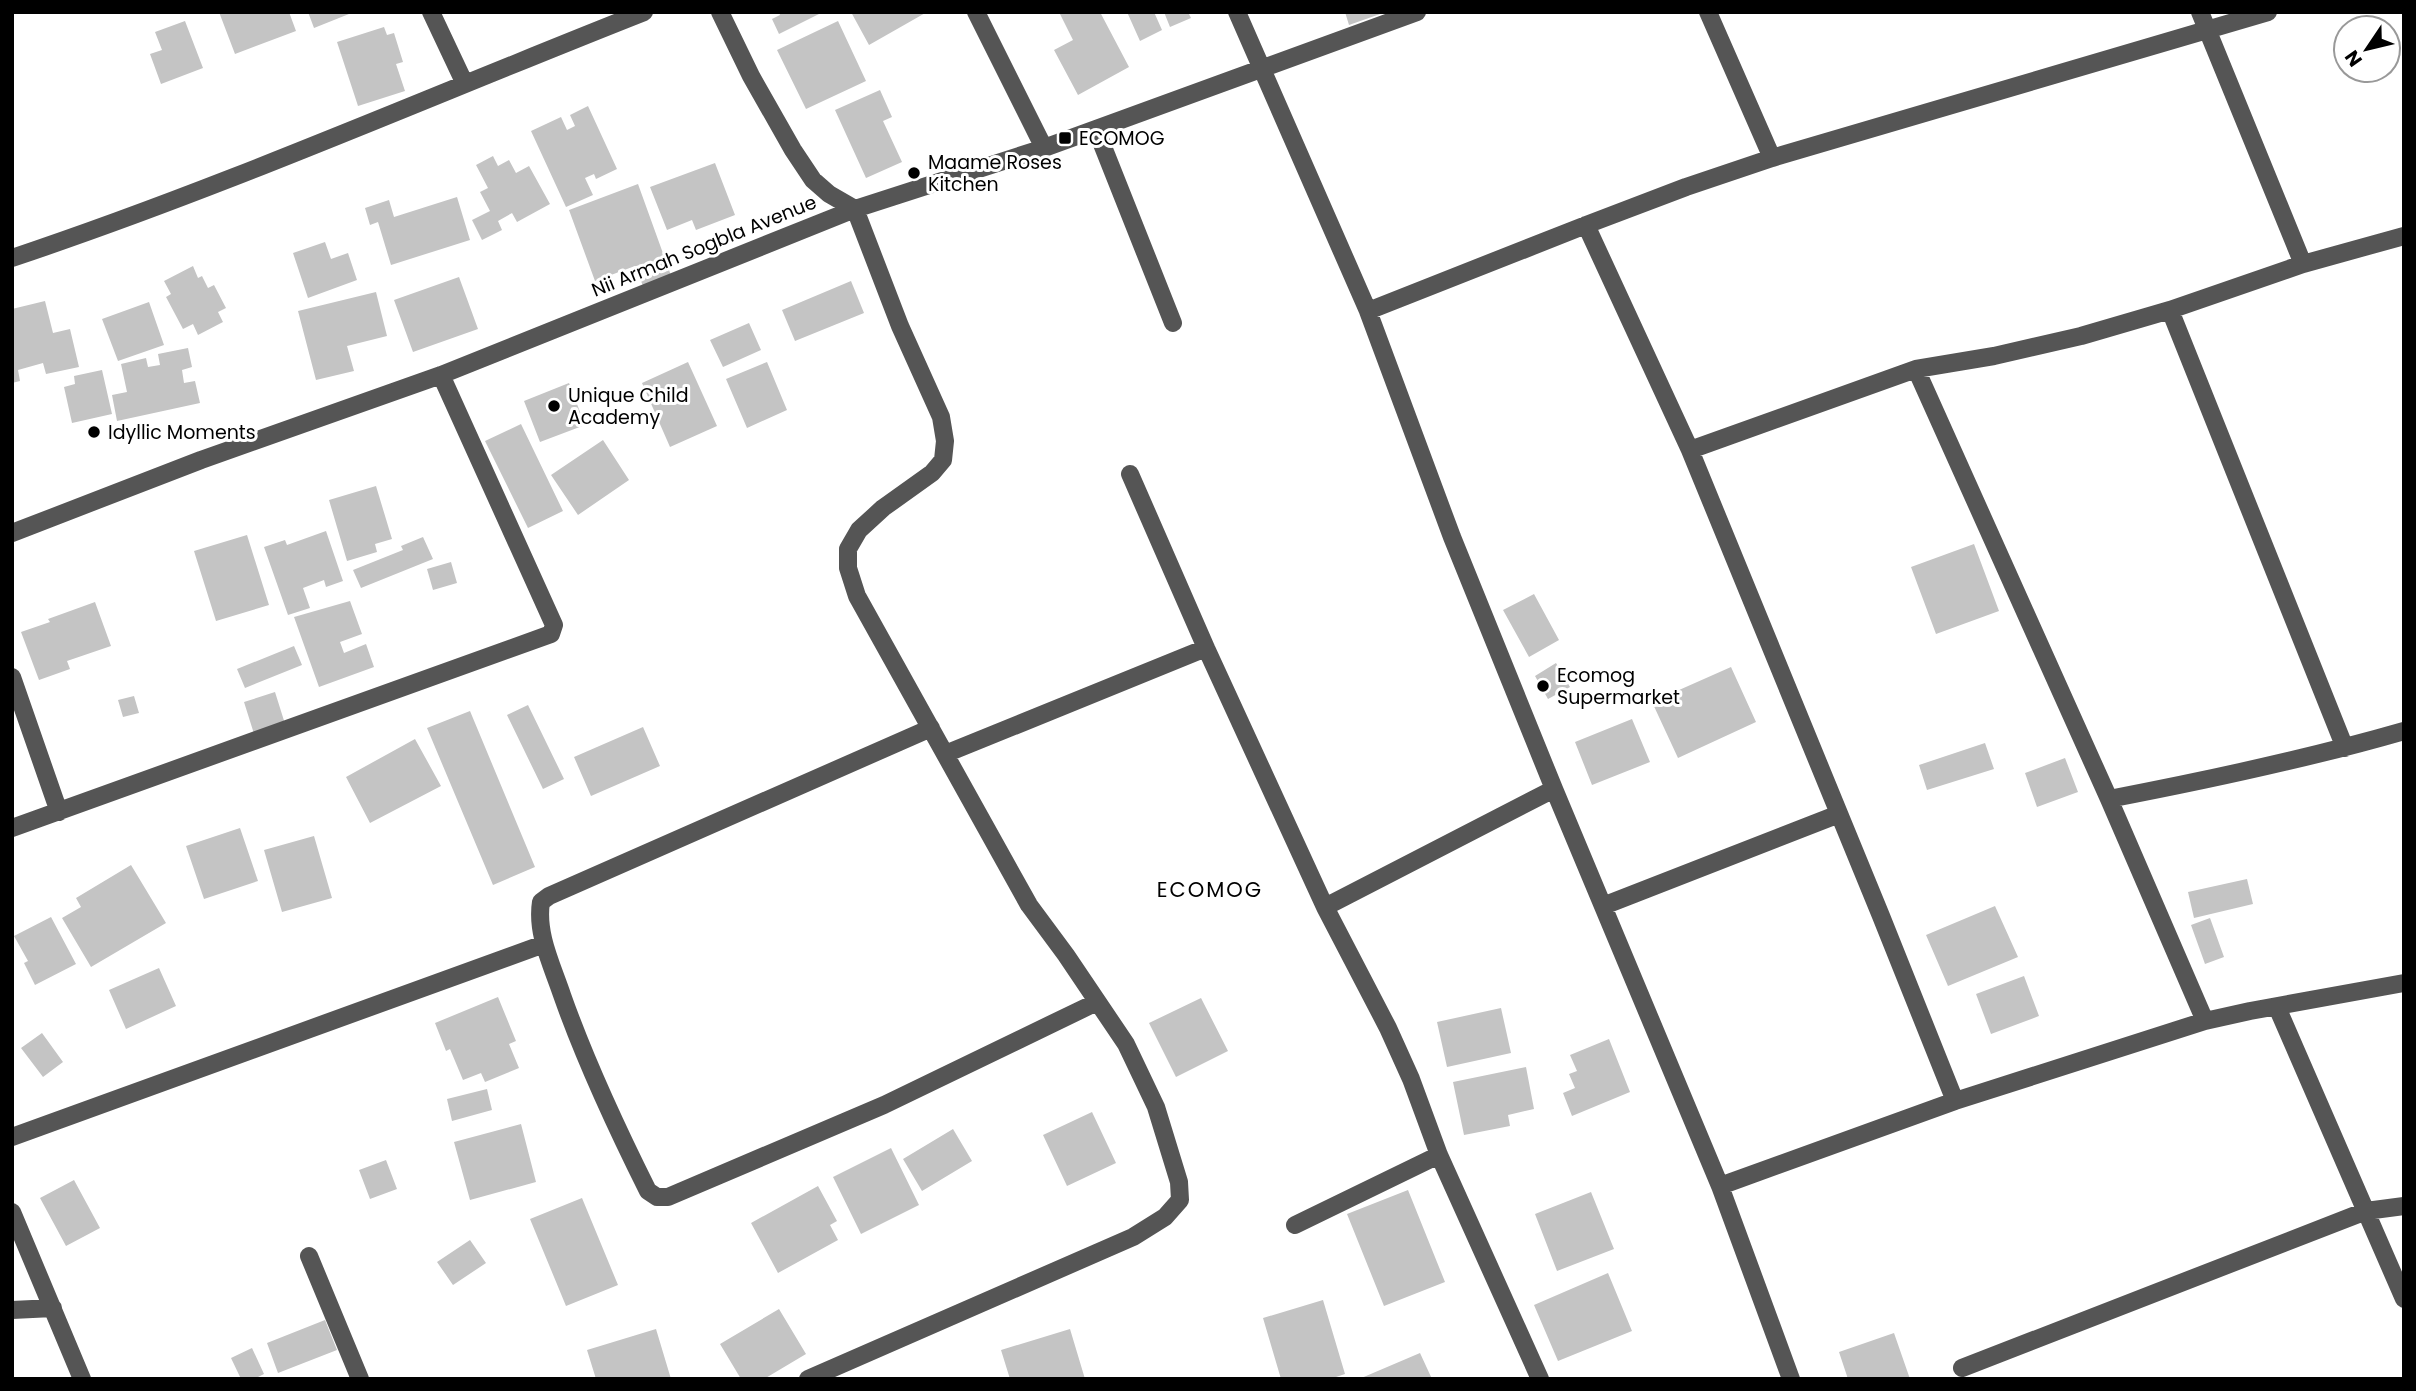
<svg xmlns="http://www.w3.org/2000/svg" width="2416" height="1391" viewBox="0 0 2416 1391" font-family="Poppins,sans-serif">
	<rect width="100%" height="100%" fill="#fff"/>
	<path fill="#c4c4c4" d="M 219,12 L 289,12 L 296,31 L 235,54 Z
		M 308,12 L 354,12 L 314,28 Z
		M 779,12 L 823,12 L 779,34 L 772,19 L 780,15 Z
		M 851,12 L 927,12 L 869,45 Z
		M 1059,12 L 1100,12 L 1129,67 L 1078,95 L 1054,50 L 1073,40 Z
		M 1127,12 L 1154,12 L 1162,30 L 1140,41 Z
		M 1164,12 L 1188,12 L 1191,18 L 1170,27 Z
		M 1345,12 L 1383,12 L 1383,13 L 1349,25 Z
		M 185,21 L 203,68 L 161,84 L 150,54 L 162,50 L 155,32 Z
		M 838,21 L 866,81 L 806,109 L 777,50 Z
		M 384,27 L 387,35 L 394,33 L 403,62 L 396,64 L 405,91 L 358,106 L 337,42 Z
		M 880,90 L 892,117 L 883,121 L 902,162 L 866,178 L 835,110 Z
		M 588,106 L 617,169 L 596,179 L 594,174 L 585,178 L 593,195 L 566,207 L 531,131 L 561,117 L 567,130 L 575,126 L 570,115 Z
		M 493,156 L 498,166 L 509,160 L 516,173 L 529,166 L 550,204 L 517,222 L 512,213 L 498,221 L 502,230 L 482,240 L 472,220 L 490,211 L 480,192 L 488,188 L 476,165 Z
		M 715,163 L 735,215 L 696,230 L 692,220 L 667,230 L 650,187 Z
		M 638,184 L 673,281 L 645,291 L 635,266 L 595,281 L 569,210 Z
		M 457,197 L 470,240 L 391,265 L 378,222 L 370,225 L 365,208 L 389,200 L 394,217 Z
		M 325,242 L 331,259 L 348,253 L 357,280 L 308,298 L 293,253 Z
		M 193,266 L 198,278 L 202,276 L 208,288 L 214,285 L 226,308 L 218,312 L 223,322 L 198,335 L 193,324 L 183,329 L 166,297 L 171,294 L 164,281 Z
		M 459,277 L 478,329 L 413,352 L 394,300 Z
		M 851,281 L 864,313 L 795,341 L 782,310 Z
		M 376,292 L 387,336 L 347,346 L 354,371 L 316,380 L 298,311 Z
		M 45,301 L 53,333 L 70,329 L 79,367 L 46,374 L 43,363 L 18,370 L 20,381 L 12,383 L 12,309 Z
		M 149,302 L 164,345 L 118,361 L 102,319 Z
		M 749,323 L 761,350 L 723,367 L 710,340 Z
		M 188,348 L 192,367 L 182,370 L 184,383 L 195,381 L 200,403 L 117,421 L 112,395 L 127,392 L 121,364 L 146,358 L 148,367 L 160,365 L 158,354 Z
		M 688,362 L 717,426 L 670,447 L 642,383 Z
		M 767,362 L 787,410 L 747,428 L 726,379 Z
		M 102,370 L 112,414 L 72,423 L 64,387 L 75,384 L 74,376 Z
		M 569,383 L 585,425 L 540,442 L 524,401 Z
		M 521,424 L 563,511 L 528,528 L 485,441 Z
		M 603,440 L 629,480 L 578,515 L 551,475 Z
		M 376,486 L 392,539 L 375,544 L 377,552 L 347,561 L 329,500 Z
		M 326,531 L 343,581 L 326,587 L 324,580 L 303,588 L 310,608 L 288,615 L 264,547 L 285,540 L 287,545 Z
		M 247,535 L 269,605 L 216,621 L 194,551 Z
		M 423,537 L 433,559 L 361,588 L 353,570 L 403,550 L 401,546 Z
		M 1974,544 L 1999,611 L 1936,634 L 1911,567 Z
		M 451,562 L 457,583 L 433,590 L 427,569 Z
		M 1534,594 L 1559,640 L 1529,657 L 1503,610 Z
		M 350,601 L 362,634 L 340,642 L 344,653 L 366,644 L 374,667 L 319,687 L 294,617 Z
		M 95,602 L 111,646 L 67,661 L 70,669 L 39,680 L 21,632 L 50,622 L 48,619 Z
		M 294,646 L 302,665 L 245,688 L 237,669 Z
		M 1556,663 L 1570,687 L 1548,699 L 1535,676 Z
		M 1731,667 L 1756,722 L 1678,758 L 1652,702 Z
		M 275,692 L 286,727 L 255,737 L 244,702 Z
		M 134,696 L 139,713 L 123,717 L 118,700 Z
		M 528,705 L 564,779 L 543,789 L 507,715 Z
		M 470,711 L 535,867 L 493,885 L 427,728 Z
		M 1632,719 L 1650,762 L 1592,785 L 1575,742 Z
		M 643,727 L 660,766 L 591,796 L 574,757 Z
		M 415,739 L 441,786 L 370,823 L 346,777 Z
		M 1985,743 L 1994,769 L 1927,790 L 1919,765 Z
		M 2065,758 L 2078,792 L 2037,807 L 2025,773 Z
		M 240,828 L 258,881 L 204,899 L 186,846 Z
		M 314,836 L 332,898 L 282,912 L 264,850 Z
		M 131,865 L 166,923 L 91,967 L 62,918 L 81,907 L 76,898 Z
		M 2247,879 L 2253,904 L 2194,918 L 2188,892 Z
		M 1995,906 L 2018,957 L 1948,986 L 1926,935 Z
		M 51,917 L 76,964 L 35,985 L 24,963 L 28,961 L 14,936 Z
		M 2210,918 L 2224,957 L 2205,964 L 2191,925 Z
		M 159,968 L 176,1006 L 126,1029 L 109,990 Z
		M 2024,976 L 2039,1016 L 1991,1034 L 1976,994 Z
		M 498,997 L 516,1041 L 509,1044 L 519,1068 L 485,1082 L 481,1073 L 463,1080 L 450,1049 L 446,1051 L 435,1023 Z
		M 1201,998 L 1228,1051 L 1176,1077 L 1149,1023 Z
		M 1501,1008 L 1511,1053 L 1447,1067 L 1437,1022 Z
		M 42,1033 L 63,1062 L 43,1077 L 21,1048 Z
		M 1609,1039 L 1630,1092 L 1572,1116 L 1563,1093 L 1575,1088 L 1569,1074 L 1577,1071 L 1570,1055 Z
		M 1526,1067 L 1534,1109 L 1508,1115 L 1510,1126 L 1464,1135 L 1453,1082 Z
		M 487,1089 L 492,1110 L 452,1121 L 447,1099 Z
		M 1092,1112 L 1116,1163 L 1067,1186 L 1043,1135 Z
		M 521,1124 L 536,1182 L 470,1200 L 454,1142 Z
		M 953,1129 L 972,1161 L 922,1191 L 903,1159 Z
		M 891,1148 L 919,1205 L 861,1234 L 833,1177 Z
		M 386,1160 L 397,1189 L 370,1199 L 359,1170 Z
		M 74,1180 L 100,1228 L 66,1246 L 40,1198 Z
		M 818,1186 L 837,1221 L 830,1225 L 838,1240 L 778,1273 L 751,1223 Z
		M 1408,1190 L 1445,1282 L 1384,1306 L 1347,1214 Z
		M 1591,1192 L 1614,1249 L 1557,1271 L 1535,1214 Z
		M 582,1198 L 618,1285 L 566,1306 L 530,1219 Z
		M 470,1240 L 486,1263 L 453,1285 L 437,1262 Z
		M 1608,1273 L 1632,1331 L 1558,1361 L 1534,1305 Z
		M 1323,1300 L 1345,1374 L 1330,1379 L 1281,1379 L 1263,1318 Z
		M 779,1309 L 806,1354 L 764,1379 L 741,1379 L 720,1344 Z
		M 325,1320 L 337,1350 L 278,1373 L 267,1343 Z
		M 656,1329 L 671,1379 L 596,1379 L 587,1350 Z
		M 1070,1329 L 1085,1379 L 1010,1379 L 1001,1350 Z
		M 1894,1333 L 1910,1379 L 1848,1379 L 1839,1352 Z
		M 252,1348 L 264,1374 L 254,1379 L 241,1379 L 231,1358 Z
		M 1420,1353 L 1432,1379 L 1359,1379 Z"/>
	<g fill="none" stroke-linecap="round" stroke-linejoin="round">
		<path stroke="#555" stroke-width="18" d="M 431,12 L 464,82
			M 720,12 L 751,76 L 793,150 L 813,180 L 829,194 L 855,209 L 900,326 L 941,417 L 945,441 L 943,460 L 932,473 L 883,508 L 859,530 L 848,549 L 848,568 L 857,596 L 1029,905 L 1066,955 L 1126,1044 L 1156,1107 L 1179,1182 L 1180,1200 L 1165,1217 L 1133,1237 L 808,1379
			M 976,12 L 1044,148
			M 1237,12 L 1368,311 L 1452,537 L 1554,789 L 1720,1186 L 1791,1379
			M 1708,12 L 1772,158
			M 2200,12 L 2303,264
			M 1096,129 L 1173,323
			M 1586,225 L 1690,450 L 1881,916 L 1955,1101
			M 12,258 C 227,186 433,95 644,12
			M 2170,310 L 2345,748
			M 1368,311 L 1586,225 L 1686,187 L 1772,158 L 2268,12
			M 1916,369 L 2109,799 L 2205,1021
			M 1690,450 L 1916,369 L 1994,356 L 2081,336 L 2170,310 L 2303,264 L 2404,236
			M 1130,474 L 1206,648 L 1325,907 L 1388,1028 L 1411,1079 L 1439,1155 L 1540,1379
			M 12,533 L 201,460 L 441,375 L 855,209 L 1044,148 L 1417,12
			M 12,677 L 59,812
			M 931,728 L 549,896 L 541,902 C 536,934 552,965 562,995 C 586,1063 616,1127 648,1191 L 657,1197 L 668,1197 L 884,1105 L 1097,1002
			M 945,754 L 1206,648
			M 2109,799 C 2208,780 2307,759 2404,731
			M 12,828 L 551,634 L 554,625 L 441,375
			M 1603,906 L 1839,814
			M 1325,907 L 1554,789
			M 2277,1007 L 2404,1299
			M 12,1137 L 544,944
			M 1720,1186 L 1955,1101 L 2205,1021 L 2250,1011 L 2404,983
			M 12,1212 L 82,1379
			M 1295,1225 L 1439,1155
			M 309,1256 L 360,1379
			M 12,1310 L 53,1308
			M 1962,1368 L 2366,1211 L 2404,1206"/>
	</g>
	<g fill="#000" stroke="#fff" stroke-width="2.5">
		<rect x="1058" y="131" width="14" height="14" rx="3.5"/>
		<circle cx="914" cy="173" r="7"/>
		<circle cx="554" cy="406" r="7"/>
		<circle cx="94" cy="432" r="7"/>
		<circle cx="1543" cy="686" r="7"/>
	</g>
	<g text-anchor="middle" dominant-baseline="central" stroke-width="6" stroke-linejoin="round" paint-order="stroke">
		<g font-size="19" fill="#000" stroke="#fff" text-anchor="start">
			<text x="1079" y="138">ECOMOG</text>
			<text x="928" y="162">Maame Roses<tspan x="928" dy="22">Kitchen</tspan></text>
			<text x="568" y="395">Unique Child<tspan x="568" dy="22">Academy</tspan></text>
			<text x="108" y="432">Idyllic Moments</text>
			<text x="1557" y="675">Ecomog<tspan x="1557" dy="22">Supermarket</tspan></text>
		</g>
		<g font-size="19" fill="#000" stroke="#fff">
			<text transform="translate(704 246) rotate(-22)">Nii Armah Sogbla Avenue</text>
		</g>
		<g font-size="21" letter-spacing="2" fill="#000" stroke="#fff">
			<text x="1210" y="889">ECOMOG</text>
		</g>
	</g>
	<rect width="2416" height="1391" fill="none" stroke="#000000" stroke-width="28"/>
	<g transform="translate(2367 49) rotate(235)"><circle r="33" fill="#ffffff" stroke="#999999" stroke-width="2"/>
	<path d="M0-5L12 26L0 18L-12 26Z" fill="#000000"/>
	<text y="-10" font-size="19" font-weight="bold" text-anchor="middle" fill="#000000">N</text>
	</g>
</svg>
